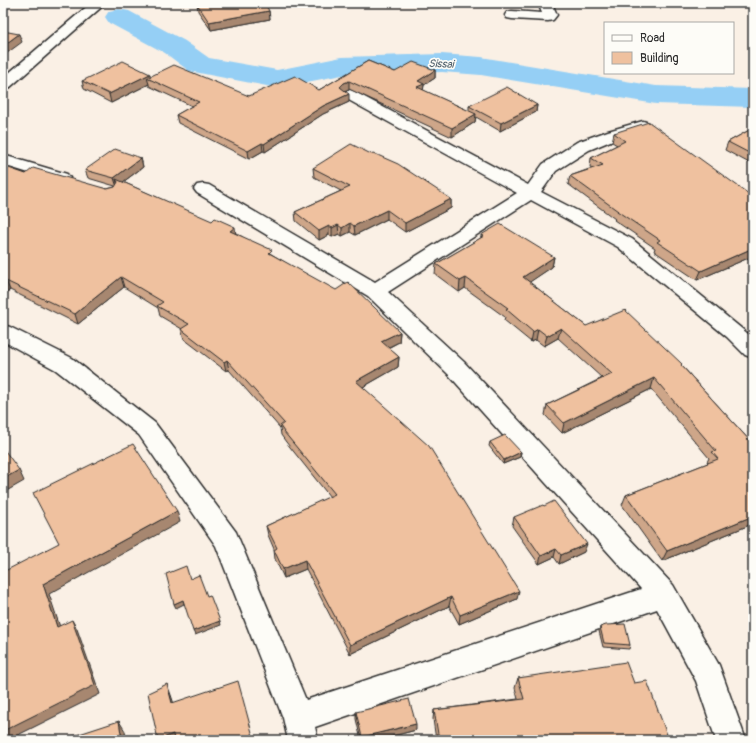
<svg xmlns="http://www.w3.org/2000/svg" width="756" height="743" viewBox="0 0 756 743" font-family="Pangolin,sans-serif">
	<rect width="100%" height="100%" fill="#faf0e5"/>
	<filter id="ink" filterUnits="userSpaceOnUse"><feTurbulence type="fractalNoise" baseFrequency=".025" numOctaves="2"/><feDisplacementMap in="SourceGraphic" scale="8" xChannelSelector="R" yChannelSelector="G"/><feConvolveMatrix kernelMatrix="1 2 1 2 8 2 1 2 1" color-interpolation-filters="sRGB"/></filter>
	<g filter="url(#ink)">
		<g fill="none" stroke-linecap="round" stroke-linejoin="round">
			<path fill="#95cff5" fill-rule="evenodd" d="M 119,9 L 129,11 L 185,41 L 209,58 L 277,70 L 342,57 L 442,54 L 481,57 L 656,86 L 753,89 L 753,107 L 656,104 L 481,75 L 442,72 L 342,75 L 277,88 L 189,71 L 165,53 L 109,23 L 105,17 L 109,11 Z"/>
			<g stroke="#2b2b2b" stroke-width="3">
				<path id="minor" d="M 91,3 L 106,3 L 8,89 L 3,91 L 3,78 Z
					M 538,3 L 552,3 L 557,15 L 553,20 L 548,21 L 512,19 L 507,18 L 505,15 L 507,12 L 512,11 L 542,13 Z
					M 350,90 L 355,92 L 528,185 L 543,164 L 577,142 L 608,131 L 643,121 L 649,123 L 651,126 L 649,129 L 620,137 L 589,150 L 556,171 L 541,192 L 632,239 L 753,338 L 753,358 L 745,355 L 727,337 L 618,247 L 531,200 L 388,292 L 464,362 L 673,585 L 719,665 L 746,740 L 716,740 L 696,681 L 657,609 L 315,727 L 318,740 L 288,740 L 283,718 L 216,546 L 139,435 L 56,370 L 3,341 L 3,325 L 10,327 L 72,358 L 155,423 L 236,532 L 306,700 L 641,589 L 448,374 L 368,296 L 197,193 L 194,189 L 197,185 L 203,184 L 209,185 L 375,282 L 517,193 L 345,98 L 342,95 L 345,92 Z
					M 3,155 L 67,174 L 70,178 L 67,182 L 61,183 L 3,165 Z"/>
			</g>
			<use href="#minor" fill="#fdfcf7" fill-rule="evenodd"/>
		</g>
		<path fill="#cea689" stroke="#2b2b2b" d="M 197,4 L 269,11 L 270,19 L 211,30 L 198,11 Z
			M 368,61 L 395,72 L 435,70 L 435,78 L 424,85 L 423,90 L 469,111 L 469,106 L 537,105 L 536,112 L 500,131 L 476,117 L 475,122 L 452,137 L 349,89 L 345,91 L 349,102 L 323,114 L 265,152 L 263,151 L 249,159 L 178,123 L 176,115 L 192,106 L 149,86 L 149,84 L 111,103 L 84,89 L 82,81 L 151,77 L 249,96 L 319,90 Z
			M 753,128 L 753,165 L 725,150 L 728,142 Z
			M 614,133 L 753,197 L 753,256 L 697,280 L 654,251 L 655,248 L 614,220 L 615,219 L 568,184 L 570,176 L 592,168 L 590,167 L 591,158 L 617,145 L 612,142 Z
			M 141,158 L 143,167 L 123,182 L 236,233 L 273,255 L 400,332 L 399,342 L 388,348 L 399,357 L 398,367 L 363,387 L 517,599 L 459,624 L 449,606 L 350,654 L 306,569 L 284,578 L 275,559 L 274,550 L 274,549 L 268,535 L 266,526 L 330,497 L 286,442 L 281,435 L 280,428 L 229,370 L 226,371 L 184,339 L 181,329 L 182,329 L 160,316 L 158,308 L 124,287 L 78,324 L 10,290 L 3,296 L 3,166 L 26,174 L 107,189 L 115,187 L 115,186 L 88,178 L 85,170 Z
			M 313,168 L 451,199 L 451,208 L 405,232 L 387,219 L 355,235 L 350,232 L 342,236 L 339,234 L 332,237 L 329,235 L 319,240 L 296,221 L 295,212 L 341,191 L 314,177 Z
			M 481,235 L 554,257 L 552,267 L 529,282 L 586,326 L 682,366 L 751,442 L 753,441 L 753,525 L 752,524 L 662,561 L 622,505 L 626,495 L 708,463 L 707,462 L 709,458 L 651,389 L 562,433 L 545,415 L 547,405 L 602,378 L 558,338 L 544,346 L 536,340 L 531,342 L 504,320 L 505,317 L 465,288 L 459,292 L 435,274 L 436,264 L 481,238 Z
			M 490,442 L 521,452 L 520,457 L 503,464 L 489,446 Z
			M 514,517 L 584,552 L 559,564 L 554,557 L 539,564 L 512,526 Z
			M 600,627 L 630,645 L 629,649 L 603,647 L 599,631 Z
			M 518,678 L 634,683 L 669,740 L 705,740 L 436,740 L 433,719 L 434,710 L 518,699 L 515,688 Z
			M 356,712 L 416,730 L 378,740 L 361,740 L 356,719 Z"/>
		<path fill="#a7876f" stroke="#2b2b2b" d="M 269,11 L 270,19 L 211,30 L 209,22 Z
			M 19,34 L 22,42 L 3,56 L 3,46 Z
			M 435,70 L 435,78 L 424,85 L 423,92 L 417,95 L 418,81 Z
			M 150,74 L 151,80 L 147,78 L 149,84 L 111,103 L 109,94 Z
			M 349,81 L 349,89 L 344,91 L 340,87 L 344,83 Z
			M 349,94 L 349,102 L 323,114 L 265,152 L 264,144 L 323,106 Z
			M 537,105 L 536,112 L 500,131 L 501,123 Z
			M 476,114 L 475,122 L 452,137 L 452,128 Z
			M 262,143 L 263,151 L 249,159 L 248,151 Z
			M 141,158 L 143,167 L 119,185 L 118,182 L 116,179 L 118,186 L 117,187 L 114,178 Z
			M 451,199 L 451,208 L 405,232 L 405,223 Z
			M 387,210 L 387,219 L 355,235 L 354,226 Z
			M 350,223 L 350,232 L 342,236 L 342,228 Z
			M 338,225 L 339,234 L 332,237 L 332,228 Z
			M 329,226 L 329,235 L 319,240 L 319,231 Z
			M 235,227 L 236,237 L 230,231 Z
			M 753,248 L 753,256 L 697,280 L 701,271 Z
			M 554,257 L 552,267 L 521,288 L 523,277 Z
			M 121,277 L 124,287 L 78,324 L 75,314 Z
			M 466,278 L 465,288 L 459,292 L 460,281 Z
			M 6,281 L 10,290 L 3,296 L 3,283 Z
			M 561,328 L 558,338 L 544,346 L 547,336 Z
			M 538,329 L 536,340 L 531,342 L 533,332 Z
			M 400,332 L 399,342 L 381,351 L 381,341 Z
			M 399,357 L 398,367 L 356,391 L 356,381 Z
			M 227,360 L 229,370 L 226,371 L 224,362 Z
			M 654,378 L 651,389 L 562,433 L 564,423 Z
			M 521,452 L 520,457 L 503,464 L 504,460 Z
			M 19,470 L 24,481 L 3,493 L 3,479 Z
			M 177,511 L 180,522 L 49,594 L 63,636 L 57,627 L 43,584 Z
			M 753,516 L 753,521 L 752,524 L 662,561 L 667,551 Z
			M 587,544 L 584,552 L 559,564 L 561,555 Z
			M 556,549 L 554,557 L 539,564 L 541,556 Z
			M 305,560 L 306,569 L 284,578 L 283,569 Z
			M 519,591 L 517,599 L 459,624 L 460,615 Z
			M 451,597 L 449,606 L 350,654 L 350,645 Z
			M 183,600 L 184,604 L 176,608 L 174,604 Z
			M 72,620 L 77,629 L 100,694 L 8,740 L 3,740 L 3,731 Z
			M 220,621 L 221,625 L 195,635 L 193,631 Z
			M 167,684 L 171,695 L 177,713 L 172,703 Z
			M 119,721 L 125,731 L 126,740 L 122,740 Z
			M 416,724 L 416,730 L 378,740 L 362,740 L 362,737 Z
			M 173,734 L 176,740 L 158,740 Z"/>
		<path fill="#efc19f" stroke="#2b2b2b" d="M 200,3 L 265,3 L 269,11 L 209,22 L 197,4 Z
			M 3,31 L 19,34 L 3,46 Z
			M 123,61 L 150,74 L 109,94 L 82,81 Z
			M 368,61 L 395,72 L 413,62 L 435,70 L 418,81 L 424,84 L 417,87 L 476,114 L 452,128 L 349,81 L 344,83 L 340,87 L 349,94 L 323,106 L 264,144 L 262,143 L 248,151 L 176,115 L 199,102 L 147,78 L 174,65 L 249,96 L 295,76 L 319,90 Z
			M 507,87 L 537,105 L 501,123 L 469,106 Z
			M 649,122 L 753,197 L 753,248 L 701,271 L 657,242 L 660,240 L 617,211 L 618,211 L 570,176 L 603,165 L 591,158 L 625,141 L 614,133 Z
			M 753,128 L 753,155 L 728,142 Z
			M 351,144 L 371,154 L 373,153 L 398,164 L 451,199 L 405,223 L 387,210 L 354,226 L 350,223 L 342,228 L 338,225 L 332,228 L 329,226 L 319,231 L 295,212 L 350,187 L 313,168 Z
			M 115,149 L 141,158 L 114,178 L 85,170 Z
			M 3,166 L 26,174 L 33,168 L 107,189 L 115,187 L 118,182 L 116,179 L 212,221 L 215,218 L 235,227 L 230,231 L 272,250 L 269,253 L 336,290 L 348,282 L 400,332 L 381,341 L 399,357 L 356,381 L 429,446 L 519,591 L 460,615 L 451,597 L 350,645 L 305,560 L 283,569 L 274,550 L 277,548 L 266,526 L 335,494 L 284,432 L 280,426 L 284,423 L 227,360 L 224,362 L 181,329 L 189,324 L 157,306 L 163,302 L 121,277 L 75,314 L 6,281 L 3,283 Z
			M 500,224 L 554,257 L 523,277 L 586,326 L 625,310 L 682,364 L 681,365 L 751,442 L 753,441 L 753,516 L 667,551 L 626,495 L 718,459 L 712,452 L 716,451 L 654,378 L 564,423 L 547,405 L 612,374 L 561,328 L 547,336 L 538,329 L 533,332 L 506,309 L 508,308 L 466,278 L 460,281 L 436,264 L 484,236 L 481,235 Z
			M 505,435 L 521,452 L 504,460 L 490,442 Z
			M 133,444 L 177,511 L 43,584 L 57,627 L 72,620 L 95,685 L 3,731 L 3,572 L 59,543 L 33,493 Z
			M 3,448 L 19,470 L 3,479 Z
			M 554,501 L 587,544 L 561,555 L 556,549 L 541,556 L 514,517 L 543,505 L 544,506 Z
			M 186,566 L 190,579 L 199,575 L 207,596 L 210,595 L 220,621 L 193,631 L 183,600 L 174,604 L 166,574 Z
			M 625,624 L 630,645 L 604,643 L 600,627 L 606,625 Z
			M 626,662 L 634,683 L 647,681 L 669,740 L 705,740 L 439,740 L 434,710 L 524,699 L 518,678 Z
			M 238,681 L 254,740 L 174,740 L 173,734 L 158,740 L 148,693 L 167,684 L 172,703 Z
			M 409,699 L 416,724 L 362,737 L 356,712 Z
			M 119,721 L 122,740 L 61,740 Z"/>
	</g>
	<g text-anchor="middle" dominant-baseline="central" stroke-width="3.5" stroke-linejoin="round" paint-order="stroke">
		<g font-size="11" font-style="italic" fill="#4b5c68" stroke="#fdfcf7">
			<text transform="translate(441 64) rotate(2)">Sissai</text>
		</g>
	</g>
	<rect width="756" height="743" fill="none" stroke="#fdfcf7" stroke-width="16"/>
	<rect x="8" y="8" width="740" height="727" fill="none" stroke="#2b2b2b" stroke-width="1.5" filter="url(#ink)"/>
	<rect x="604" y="22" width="130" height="52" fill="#fdfcf7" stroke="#a9a8a5"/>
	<rect x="612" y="35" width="20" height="6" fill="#fdfcf7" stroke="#a9a8a5"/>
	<text x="640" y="42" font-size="12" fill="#2b2b2b">Road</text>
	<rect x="612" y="52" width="20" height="12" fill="#efc19f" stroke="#a9a8a5"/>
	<text x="640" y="62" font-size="12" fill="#2b2b2b">Building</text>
</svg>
